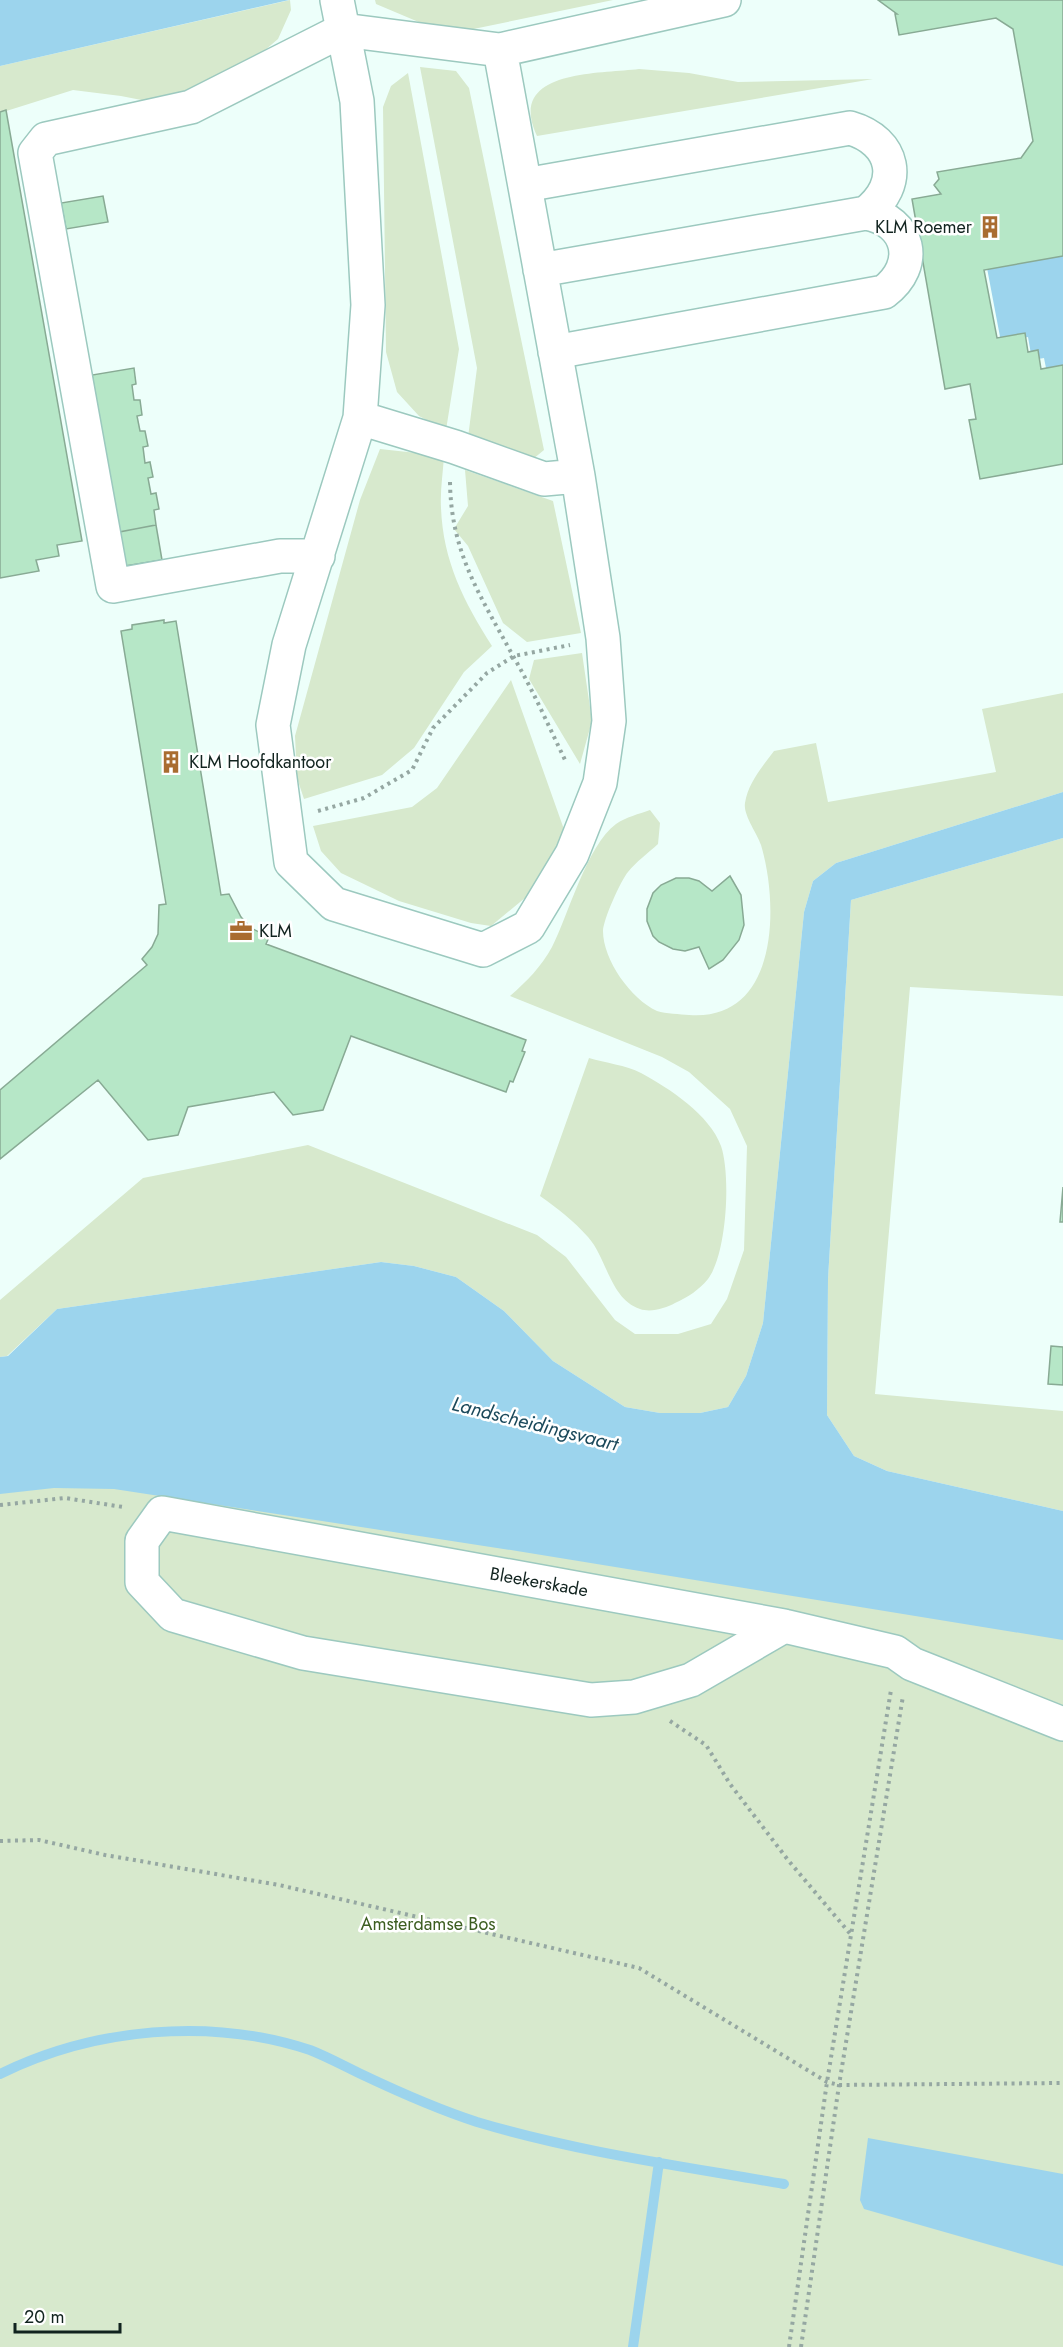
<svg xmlns="http://www.w3.org/2000/svg" width="1063" height="2347" viewBox="0 0 1063 2347" font-family="Jost,sans-serif">
	<rect width="100%" height="100%" fill="#edfffa"/>
	<path fill="#d7e9cd" d="M 290,0 L 291,10 L 278,39 L 237,74 L 172,106 L 121,96 L 73,90 L 0,113 L 0,66 Z
		M 375,0 L 613,0 L 454,33 L 421,23 L 376,4 Z
		M 420,67 L 456,71 L 469,88 L 544,450 L 527,464 L 467,445 L 477,368 Z
		M 639,69 L 689,73 L 738,82 L 873,79 L 537,136 C 506,70 597,74 639,69 Z
		M 408,73 L 459,349 L 446,430 L 419,416 L 397,392 L 386,352 L 383,107 L 391,86 Z
		M 380,449 L 444,456 C 443,473 440,491 441,508 C 443,561 464,602 492,646 L 464,672 L 414,748 L 382,775 L 304,799 L 297,778 L 295,736 L 360,500 Z
		M 465,470 L 553,501 L 581,633 L 527,642 L 503,623 L 468,546 L 454,529 L 468,506 Z
		M 582,653 L 592,721 L 580,764 L 529,679 L 534,660 Z
		M 511,680 L 566,835 L 537,888 L 491,926 L 471,923 L 399,901 L 341,873 L 321,851 L 313,826 L 412,807 L 437,788 Z
		M 1063,693 L 1063,792 L 836,863 L 813,881 L 804,912 L 763,1323 L 746,1376 L 728,1407 L 700,1413 L 660,1413 L 625,1407 L 553,1361 L 504,1311 L 456,1277 L 414,1266 L 381,1262 L 57,1309 L 7,1356 L 0,1357 L 0,1300 L 143,1178 L 308,1145 L 537,1235 L 566,1257 L 615,1320 L 635,1334 L 678,1334 L 711,1324 L 727,1299 L 744,1250 L 747,1146 L 730,1109 L 689,1072 L 662,1057 L 510,996 C 527,981 541,967 552,947 C 568,916 587,845 616,824 C 626,817 639,814 650,810 L 660,823 L 658,844 C 648,853 636,862 628,872 C 621,880 603,920 603,931 C 603,960 631,999 657,1011 C 666,1014 680,1014 689,1015 C 779,1022 779,905 761,845 C 757,833 743,815 745,803 C 748,783 762,767 774,751 L 816,743 L 828,802 L 996,772 L 982,709 Z
		M 1063,838 L 1063,996 L 910,987 L 875,1394 L 1063,1411 L 1063,1511 L 887,1471 L 854,1456 L 827,1415 L 828,1279 L 851,900 Z
		M 589,1058 C 605,1063 626,1065 641,1073 C 669,1088 710,1115 721,1146 C 731,1175 727,1254 708,1279 C 699,1290 688,1297 675,1303 C 666,1308 651,1313 640,1309 C 610,1299 607,1258 588,1237 C 574,1221 557,1208 540,1196 Z
		M 0,1466 L 1063,1627 L 1063,2347 L 0,2347 Z"/>
	<path fill="#9cd4ed" d="M 0,0 L 289,0 L 0,66 Z
		M 1063,254 L 1063,375 L 1048,378 L 1044,358 L 1032,360 L 1028,337 L 1001,342 L 987,268 Z
		M 1063,792 L 1063,838 L 851,900 L 828,1279 L 827,1415 L 854,1456 L 887,1471 L 1063,1511 L 1063,1640 L 517,1551 L 114,1489 L 54,1488 L 0,1494 L 0,1357 L 8,1356 L 57,1309 L 381,1262 L 414,1266 L 456,1277 L 504,1311 L 553,1361 L 625,1407 L 660,1413 L 700,1413 L 728,1407 L 746,1376 L 763,1323 L 804,912 L 813,881 L 836,863 Z
		M 868,2138 L 1063,2174 L 1063,2266 L 864,2209 L 860,2200 Z"/>
	<g fill="none" stroke-linecap="round" stroke-linejoin="round">
		<path stroke="#9cd4ed" stroke-width="10" d="M 0,2074 C 94,2028 210,2017 310,2050 C 328,2057 346,2067 363,2075 C 401,2093 437,2109 477,2122 C 577,2152 681,2166 784,2184
			M 633,2347 L 659,2162"/>
	</g>
	<path fill="#b6e7c7" stroke="#88aa94" stroke-width="1.5" d="M 878,0 L 1063,0 L 1063,256 L 984,270 L 997,338 L 1025,333 L 1028,352 L 1038,350 L 1041,369 L 1063,365 L 1063,464 L 980,479 L 969,420 L 976,419 L 970,384 L 945,389 L 912,199 L 941,194 L 934,185 L 939,179 L 937,172 L 1021,158 L 1033,141 L 1013,29 L 996,18 L 899,35 L 895,14 L 897,14 Z
		M 6,110 L 82,541 L 57,545 L 59,556 L 36,560 L 39,571 L 0,578 L 0,112 Z
		M 103,196 L 108,222 L 66,229 L 61,203 Z
		M 134,368 L 136,384 L 132,385 L 134,400 L 140,400 L 142,415 L 137,416 L 140,431 L 145,431 L 148,446 L 143,447 L 145,463 L 150,462 L 153,477 L 148,478 L 151,494 L 156,493 L 159,509 L 154,510 L 156,525 L 119,532 L 92,375 Z
		M 156,525 L 162,560 L 125,566 L 119,532 Z
		M 164,620 L 164,623 L 176,621 L 221,895 L 229,894 L 241,917 L 251,928 L 269,937 L 266,944 L 526,1040 L 522,1051 L 525,1052 L 513,1082 L 510,1081 L 506,1092 L 351,1036 L 323,1110 L 293,1115 L 274,1092 L 188,1107 L 178,1135 L 148,1140 L 98,1080 L 0,1159 L 0,1090 L 147,965 L 142,959 L 152,947 L 158,934 L 159,905 L 166,904 L 121,631 L 132,629 L 132,625 Z
		M 730,876 L 741,895 L 744,925 L 739,940 L 723,960 L 709,969 L 699,947 L 685,951 L 673,949 L 659,942 L 653,936 L 647,921 L 647,909 L 653,893 L 661,885 L 676,878 L 689,878 L 699,881 L 712,891 Z
		M 1063,1187 L 1063,1222 L 1060,1222 Z
		M 1051,1346 L 1063,1347 L 1063,1385 L 1048,1384 Z"/>
	<g fill="none" stroke-linecap="round" stroke-linejoin="round">
		<g stroke="#9cc9bf" stroke-width="36">
			<path id="minor" d="M 337,0 L 357,101 L 368,305 L 360,418 L 289,645 L 273,725 L 291,862 L 334,904 L 483,950 L 528,927 L 572,854 L 600,783 L 609,721 L 603,638 L 578,476 L 500,50
				M 525,185 L 850,128 C 895,141 904,184 866,213
				M 540,270 L 866,213 C 910,221 920,265 884,292 L 555,352
				M 360,418 L 455,447 L 544,479 L 578,476
				M 318,556 L 280,556 L 113,586 L 35,153 L 46,139 L 191,107 L 343,30 L 500,50 L 724,0
				M 784,1626 L 691,1680 L 634,1697 L 591,1700 L 303,1653 L 173,1615 L 142,1582 L 142,1541 L 162,1513 L 784,1626 L 895,1652 L 912,1664 L 1063,1724"/>
		</g>
		<path stroke="#95a7a2" stroke-width="4" stroke-dasharray="3 4.5" stroke-linecap="butt" d="M 450,482 C 451,553 480,595 513,656 C 533,690 549,727 566,762
			M 318,811 L 364,798 L 412,770 L 433,728 L 487,673 L 514,656 L 570,645
			M 0,1505 L 65,1498 L 123,1507
			M 670,1721 L 706,1745 L 730,1784 L 788,1860 L 852,1936
			M 0,1841 L 39,1840 L 105,1855 L 279,1885 L 639,1968 L 827,2082 L 839,2085 L 1063,2083
			M 789,2347 L 827,2082 L 891,1690
			M 801,2347 L 839,2085 L 903,1696"/>
		<use href="#minor" stroke="#fff" stroke-width="33"/>
	</g>
	<defs>
		<g id="building-bare" transform="scale(1.8)"><path d="M-4-6H4V6H1V3H-1V6H-4ZM-2.5-4.3h1.7v1.8h-1.7ZM.8-4.3h1.7v1.8H.8ZM-2.5-1h1.7V.8h-1.7ZM.8-1h1.7V.8H.8Z" fill="#a96c30" stroke="#fff" stroke-width="2.5" paint-order="stroke"/></g>
		<g id="office-bare" transform="scale(1.8)"><path d="M-6-3h4V-5.5h4V-3h4V5H-6ZM-1-4.5V-3h2v-1.5ZM-6 0V1H6V0Z" fill="#a96c30" stroke="#fff" stroke-width="2.5" paint-order="stroke"/></g>
	</defs>
	<g fill-rule="evenodd">
		<use href="#building-bare" x="990" y="227"/>
		<use href="#building-bare" x="171" y="762"/>
		<use href="#office-bare" x="241" y="931"/>
	</g>
	<g text-anchor="middle" dominant-baseline="central" stroke-width="5" stroke-linejoin="round" paint-order="stroke">
		<g font-size="18" fill="#11231f" stroke="#fff" text-anchor="start">
			<text x="972" y="227" text-anchor="end">KLM Roemer</text>
			<text x="189" y="762">KLM Hoofdkantoor</text>
			<text x="259" y="931">KLM</text>
		</g>
		<g font-size="18" fill="#11231f" stroke="#fff">
			<text transform="translate(539 1582) rotate(10)">Bleekerskade</text>
		</g>
		<g font-size="18" fill="#3c5d20" stroke="#fff">
			<text x="428" y="1924">Amsterdamse Bos</text>
		</g>
		<g font-size="20" font-style="italic" fill="#1b495b" stroke="#fff">
			<text transform="translate(535 1424) rotate(14)">Landscheidingsvaart</text>
		</g>
	</g>
	<path d="M15 2323v9h105v-9" fill="none" stroke="#11231f" stroke-width="3"/>
	<text x="24" y="2323" font-size="18" fill="#11231f" stroke="#ffffff" stroke-width="4.5" paint-order="stroke">20 m</text>
</svg>
